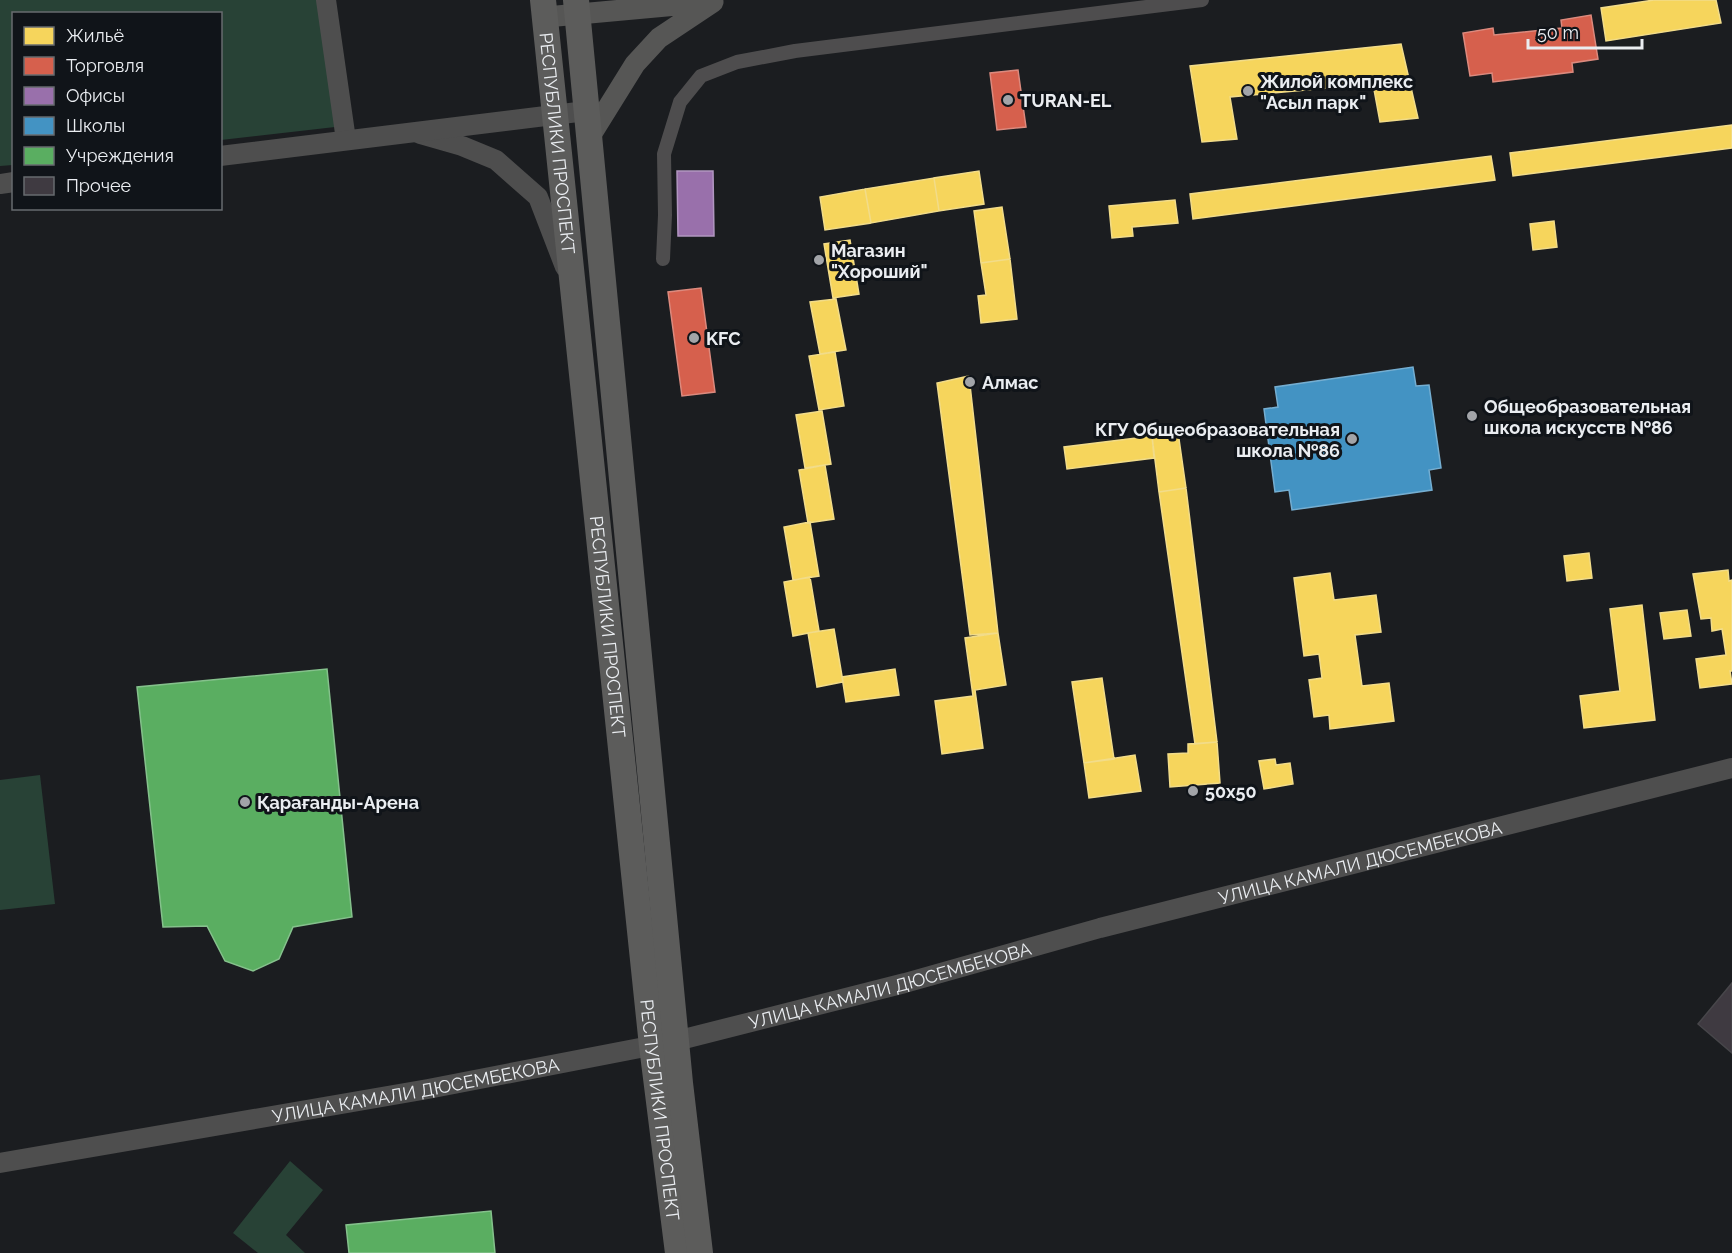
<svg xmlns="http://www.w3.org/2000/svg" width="1732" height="1253" viewBox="0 0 1732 1253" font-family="Raleway,sans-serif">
	<rect width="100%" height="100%" fill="#1b1d20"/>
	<path fill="#284236" d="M 0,0 L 323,0 L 335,127 L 221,140 L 220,14 L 14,14 L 13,165 L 0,166 Z
		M 40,775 L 55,904 L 0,910 L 0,780 Z
		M 290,1161 L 323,1190 L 286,1235 L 305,1253 L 258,1253 L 233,1233 Z"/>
	<path fill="#f6d55c" stroke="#f2dc89" stroke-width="1.5" d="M 1654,0 L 1716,0 L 1721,23 L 1606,41 L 1601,8 Z
		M 1401,44 L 1418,118 L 1380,122 L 1373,84 L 1230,97 L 1237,139 L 1202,142 L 1190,66 Z
		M 1732,125 L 1732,148 L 1513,176 L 1510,153 Z
		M 1491,156 L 1495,180 L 1193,219 L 1190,194 Z
		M 979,171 L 984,204 L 939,211 L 934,178 Z
		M 934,178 L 939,211 L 871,223 L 865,189 Z
		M 865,189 L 871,223 L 825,230 L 820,197 Z
		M 1175,200 L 1178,223 L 1132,227 L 1133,236 L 1112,238 L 1109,206 Z
		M 1002,207 L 1010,259 L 981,263 L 974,211 Z
		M 1554,221 L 1557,247 L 1533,250 L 1530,224 Z
		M 850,240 L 859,294 L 833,298 L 824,244 Z
		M 1010,259 L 1017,319 L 981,323 L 978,296 L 986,295 L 981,263 Z
		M 836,299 L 846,350 L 820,354 L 810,302 Z
		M 835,352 L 844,406 L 819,410 L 809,356 Z
		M 969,376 L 998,633 L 970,635 L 937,383 Z
		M 822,411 L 831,464 L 805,468 L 796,415 Z
		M 1178,432 L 1186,488 L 1159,492 L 1152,436 Z
		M 1152,436 L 1154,458 L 1067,469 L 1064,447 Z
		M 825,465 L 834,519 L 808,523 L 799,470 Z
		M 1186,488 L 1217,742 L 1195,744 L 1159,492 Z
		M 810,522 L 819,576 L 793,580 L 784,527 Z
		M 1589,553 L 1592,578 L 1567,581 L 1564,556 Z
		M 1728,570 L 1729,581 L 1732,580 L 1732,671 L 1730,671 L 1732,684 L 1700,688 L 1696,659 L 1726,655 L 1722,629 L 1712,631 L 1711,618 L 1701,619 L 1693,574 Z
		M 1330,573 L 1334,600 L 1376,595 L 1381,632 L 1355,635 L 1362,686 L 1389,683 L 1394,721 L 1330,729 L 1329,715 L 1314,717 L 1309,680 L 1322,678 L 1319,654 L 1304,656 L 1294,578 Z
		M 810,577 L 819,631 L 793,636 L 784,582 Z
		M 1642,605 L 1655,720 L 1584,728 L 1580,696 L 1620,691 L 1610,609 Z
		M 1687,610 L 1691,636 L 1664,639 L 1660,613 Z
		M 834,629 L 843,682 L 817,687 L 808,633 Z
		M 998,633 L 1006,685 L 975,690 L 983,748 L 942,754 L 935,701 L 973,696 L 965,638 Z
		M 895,669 L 899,695 L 846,702 L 842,677 Z
		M 1102,678 L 1114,759 L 1084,763 L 1072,682 Z
		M 1217,742 L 1220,783 L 1170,787 L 1168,754 L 1188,753 L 1188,744 Z
		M 1135,755 L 1141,791 L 1089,798 L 1084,763 Z
		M 1275,759 L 1276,765 L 1290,763 L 1293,784 L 1264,789 L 1259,761 Z"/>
	<path fill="#d6604d" stroke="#dc8a7e" stroke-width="1.5" d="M 1591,15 L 1598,59 L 1572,63 L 1573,72 L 1493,82 L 1492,73 L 1470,76 L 1463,33 L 1493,28 L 1494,35 L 1562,28 L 1561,20 Z
		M 1018,70 L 1026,127 L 997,130 L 990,73 Z
		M 701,288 L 715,392 L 682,396 L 668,292 Z"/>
	<path fill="#9970ab" stroke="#b196c0" stroke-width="1.5" d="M 677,171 L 713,171 L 714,236 L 678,236 Z"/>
	<path fill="#4393c3" stroke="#75aed1" stroke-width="1.5" d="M 1413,367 L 1416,386 L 1429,385 L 1441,468 L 1429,470 L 1432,490 L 1292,510 L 1289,490 L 1275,492 L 1264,409 L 1278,407 L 1275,387 Z"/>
	<path fill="#5aae61" stroke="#85c18c" stroke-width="1.5" d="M 327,669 L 352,917 L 293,927 L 279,959 L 253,971 L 225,961 L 207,926 L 163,927 L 137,687 Z
		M 491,1211 L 495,1253 L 349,1253 L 346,1225 Z"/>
	<path fill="#3f3a41" stroke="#47464a" stroke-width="1.5" d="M 1732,983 L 1732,1053 L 1698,1024 Z"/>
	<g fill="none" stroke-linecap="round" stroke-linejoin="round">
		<path stroke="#4e4d4e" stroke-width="14" d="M 663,259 L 665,215 L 664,154 L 680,102 L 701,76 L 737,62 L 795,51 L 1202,0"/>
		<g stroke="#4e4e4e" stroke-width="20">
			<path d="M 326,0 L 346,140"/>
			<path d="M 420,134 L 462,146 L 496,160 L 538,197 L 565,267"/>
			<path d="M 220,156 L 586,111"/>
			<path d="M 0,184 L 14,182"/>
			<path id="s1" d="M 0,1163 L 428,1089 L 676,1041 L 905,983 L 1100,928 L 1732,768"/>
		</g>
		<path stroke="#565655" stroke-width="21" d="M 546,17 L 710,2
			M 589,138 L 635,64 L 659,38 L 713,2"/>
		<g stroke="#5c5c5b" stroke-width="26">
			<path id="s2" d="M 543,0 L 652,1046 L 678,1253"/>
			<path d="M 576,0 L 680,1083 L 700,1253"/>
		</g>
	</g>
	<g fill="#a2a4a8" stroke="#101419" stroke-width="2">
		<circle cx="1248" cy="91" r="6"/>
		<circle cx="1008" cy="100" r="6"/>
		<circle cx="819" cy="260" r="6"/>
		<circle cx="694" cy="338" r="6"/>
		<circle cx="970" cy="382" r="6"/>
		<circle cx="1472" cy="416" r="6"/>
		<circle cx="1352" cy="439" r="6"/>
		<circle cx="1193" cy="791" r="6"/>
		<circle cx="245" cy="802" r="6"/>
	</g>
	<g text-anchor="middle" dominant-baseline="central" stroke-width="6" stroke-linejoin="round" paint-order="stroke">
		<g font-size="18" font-weight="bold" fill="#eaedf1" stroke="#101419" text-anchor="start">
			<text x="1260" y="81">Жилой комплекс<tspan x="1260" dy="21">"Асыл парк"</tspan></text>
			<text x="1020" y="100">TURAN-EL</text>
			<text x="831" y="250">Магазин<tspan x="831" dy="21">"Хороший"</tspan></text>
			<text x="706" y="338">KFC</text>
			<text x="982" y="382">Алмас</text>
			<text x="1484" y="406">Общеобразовательная<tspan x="1484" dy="21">школа искусств №86</tspan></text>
			<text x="1340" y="429" text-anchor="end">КГУ Общеобразовательная<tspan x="1340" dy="21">школа №86</tspan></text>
			<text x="1205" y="791">50х50</text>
			<text x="257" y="802">Қарағанды-Арена</text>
		</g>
		<g font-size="18" fill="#eaedf1" stroke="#101419">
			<text stroke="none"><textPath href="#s2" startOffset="144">РЕСПУБЛИКИ ПРОСПЕКТ</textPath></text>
			<text stroke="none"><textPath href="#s2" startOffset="630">РЕСПУБЛИКИ ПРОСПЕКТ</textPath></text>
			<text stroke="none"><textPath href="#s1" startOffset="1394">УЛИЦА КАМАЛИ ДЮСЕМБЕКОВА</textPath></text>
			<text stroke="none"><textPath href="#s1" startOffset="908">УЛИЦА КАМАЛИ ДЮСЕМБЕКОВА</textPath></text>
			<text stroke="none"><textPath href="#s1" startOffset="422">УЛИЦА КАМАЛИ ДЮСЕМБЕКОВА</textPath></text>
			<text stroke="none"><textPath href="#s2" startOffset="1116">РЕСПУБЛИКИ ПРОСПЕКТ</textPath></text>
		</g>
	</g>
	<rect x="12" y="12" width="210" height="198" fill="#101419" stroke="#676b6f" stroke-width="1.5"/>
	<rect x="24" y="27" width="30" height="18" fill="#f6d55c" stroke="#676b6f" stroke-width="1.5"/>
	<text x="66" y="42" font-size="18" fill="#eaedf1">Жильё</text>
	<rect x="24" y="57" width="30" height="18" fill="#d6604d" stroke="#676b6f" stroke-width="1.5"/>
	<text x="66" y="72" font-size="18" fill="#eaedf1">Торговля</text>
	<rect x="24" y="87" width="30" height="18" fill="#9970ab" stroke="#676b6f" stroke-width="1.5"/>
	<text x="66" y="102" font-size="18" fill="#eaedf1">Офисы</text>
	<rect x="24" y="117" width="30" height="18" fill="#4393c3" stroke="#676b6f" stroke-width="1.5"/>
	<text x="66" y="132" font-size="18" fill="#eaedf1">Школы</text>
	<rect x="24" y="147" width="30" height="18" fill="#5aae61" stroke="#676b6f" stroke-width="1.5"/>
	<text x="66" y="162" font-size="18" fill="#eaedf1">Учреждения</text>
	<rect x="24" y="177" width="30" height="18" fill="#3f3a41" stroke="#676b6f" stroke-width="1.5"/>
	<text x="66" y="192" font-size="18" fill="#eaedf1">Прочее</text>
	<path d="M1528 39v9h114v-9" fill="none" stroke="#eaedf1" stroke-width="3"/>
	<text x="1537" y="39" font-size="18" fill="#eaedf1" stroke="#101419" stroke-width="4.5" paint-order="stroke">50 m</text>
</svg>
